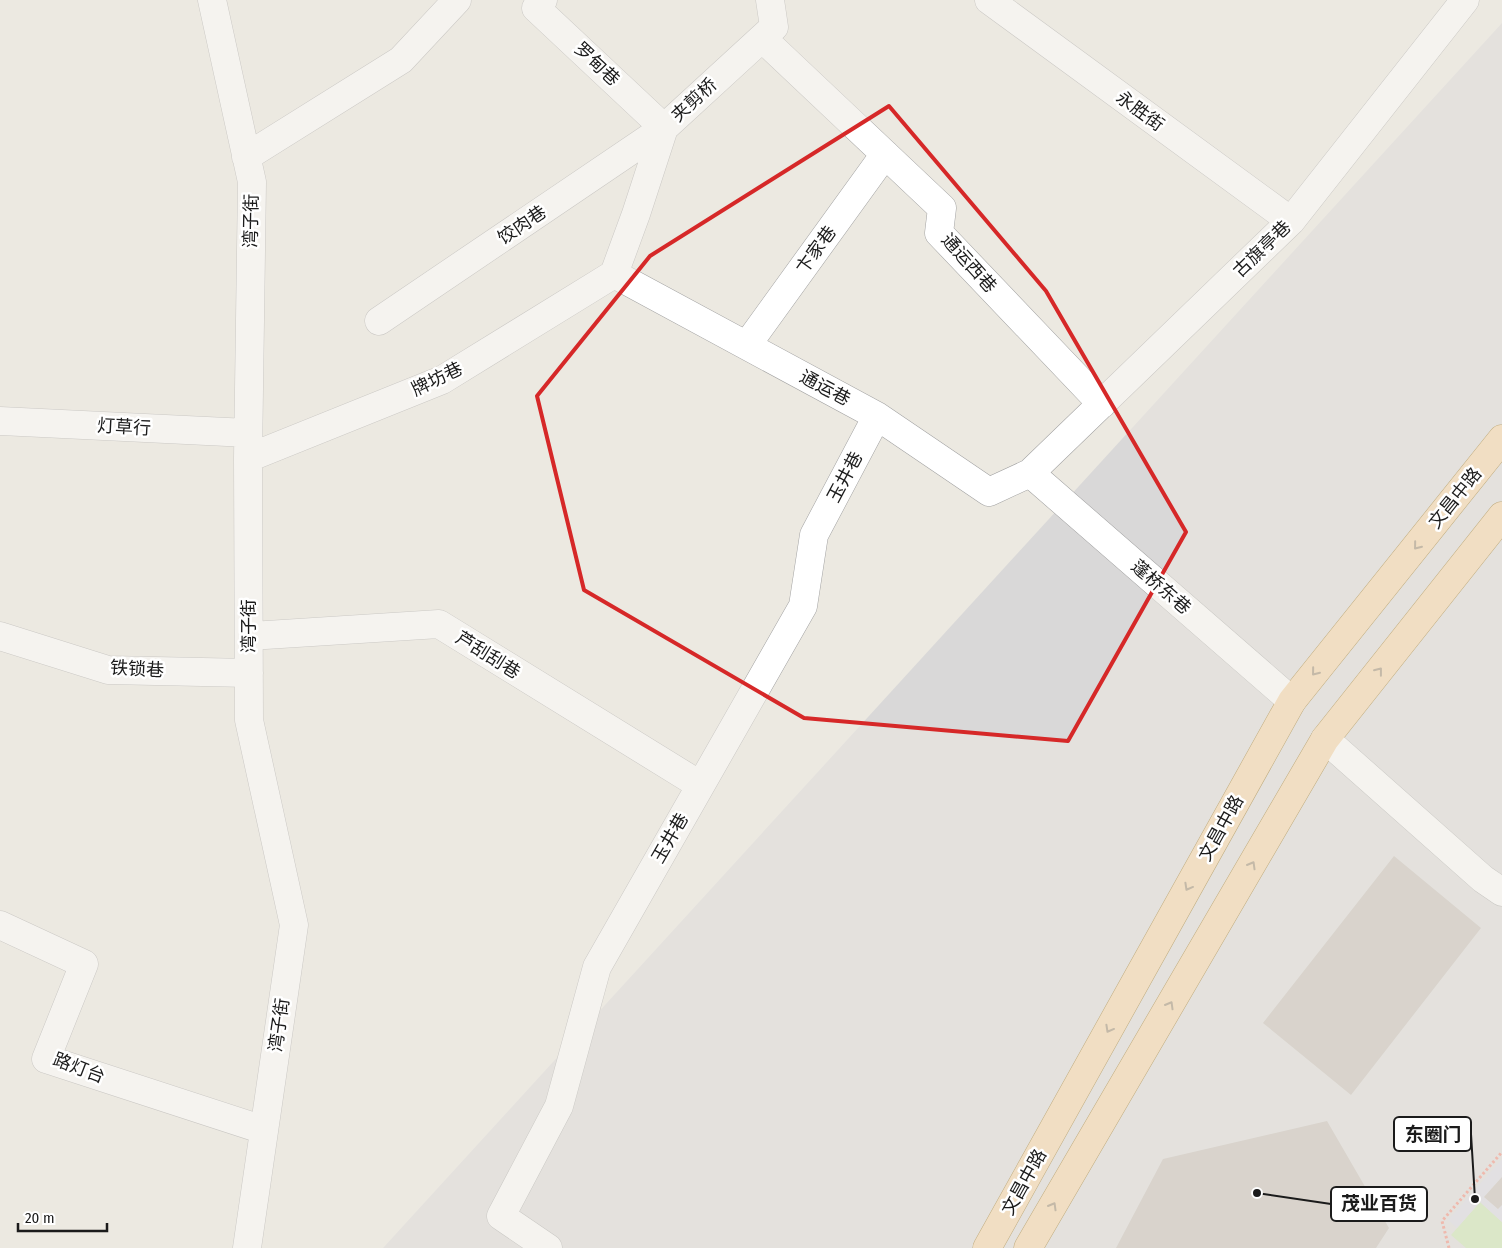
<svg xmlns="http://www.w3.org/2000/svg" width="1502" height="1248" viewBox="0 0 1502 1248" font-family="'Fira Sans Condensed','Noto Sans SC',sans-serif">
	<rect width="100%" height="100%" fill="#ece9e1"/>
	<path fill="#d9d8d8" d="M 1502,23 L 1502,1248 L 383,1248 Z"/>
	<path fill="#c5e4a9" d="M 1480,1202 L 1502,1222 L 1502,1248 L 1466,1248 L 1451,1235 Z"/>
	<path fill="#d6d6e2" d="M 1502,1159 L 1502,1177 L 1484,1197 L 1498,1209 L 1502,1205 L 1502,1222 L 1480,1202 L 1457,1228 L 1448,1220 Z"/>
	<path fill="#c0b8b1" d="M 1394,856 L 1481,928 L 1351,1095 L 1263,1023 Z
		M 1327,1121 L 1389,1228 L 1376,1248 L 1116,1248 L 1163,1159 Z
		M 1502,1177 L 1502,1205 L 1498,1209 L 1484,1197 Z"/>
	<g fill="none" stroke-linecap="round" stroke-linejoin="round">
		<g stroke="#a2a2a2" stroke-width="29">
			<path id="minor" d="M 212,0 L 252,182 L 248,458 L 249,720 L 294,925 L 247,1248
				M 989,0 L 1291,221
				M 762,38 L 942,208 L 939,233 L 1102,404
				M 246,157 L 401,60 L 457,0
				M 614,274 L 877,416 L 989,492 L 1030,473 L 1291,221 L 1465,0
				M 614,274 L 636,214 L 664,128 L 774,27 L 770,0
				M 379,321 L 664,128 L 536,8 L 543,0
				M 747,345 L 885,154
				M 0,421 L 248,433
				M 248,458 L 442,380 L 614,274
				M 1030,473 L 1292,701
				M 0,636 L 108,670 L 249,673
				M 249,636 L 439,624 L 700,785
				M 1325,739 L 1483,879 L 1502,892
				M 0,925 L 84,964 L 46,1059 L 264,1130
				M 548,1248 L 501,1216 L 559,1106 L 597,967 L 803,606 L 814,535 L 877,416"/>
		</g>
		<g stroke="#8a6208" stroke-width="29">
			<path id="major" d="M 987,1248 L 1292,701 L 1502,439
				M 1028,1248 L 1325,739 L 1502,516"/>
		</g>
		<path stroke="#f17e6d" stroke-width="3" stroke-dasharray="2.5 2.5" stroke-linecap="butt" d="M 1449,1248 L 1442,1221 L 1502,1152"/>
		<use href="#minor" stroke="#fff" stroke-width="28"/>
		<use href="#major" stroke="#f6d19d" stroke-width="28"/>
	</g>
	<defs><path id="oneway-chevron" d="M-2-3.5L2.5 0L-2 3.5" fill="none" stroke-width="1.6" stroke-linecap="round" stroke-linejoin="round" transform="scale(1.25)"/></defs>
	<g stroke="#937f62">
		<use href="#oneway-chevron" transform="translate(1417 546) rotate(129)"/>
		<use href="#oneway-chevron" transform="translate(1379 671) rotate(-52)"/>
		<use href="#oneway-chevron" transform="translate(1315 672) rotate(129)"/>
		<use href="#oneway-chevron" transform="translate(1252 865) rotate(-60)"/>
		<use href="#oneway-chevron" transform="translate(1188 887) rotate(119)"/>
		<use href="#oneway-chevron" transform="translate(1170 1005) rotate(-60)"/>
		<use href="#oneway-chevron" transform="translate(1109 1029) rotate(119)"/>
		<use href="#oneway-chevron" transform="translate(1053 1206) rotate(-60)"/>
	</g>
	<path d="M0 0H1502V1248H0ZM 889,106 L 1046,291 L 1186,532 L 1068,741 L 804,718 L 584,590 L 537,396 L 650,256 Z" fill="#ece9e1" fill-opacity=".55" fill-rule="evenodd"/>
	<path fill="none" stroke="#d62828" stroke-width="4" stroke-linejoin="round" d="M 889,106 L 1046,291 L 1186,532 L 1068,741 L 804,718 L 584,590 L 537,396 L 650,256 Z"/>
	<g text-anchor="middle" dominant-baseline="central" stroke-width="5" stroke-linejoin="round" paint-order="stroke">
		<g font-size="18" fill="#1b1b1b" stroke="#fff">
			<text transform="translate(597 64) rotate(43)">罗甸巷</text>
			<text transform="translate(694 100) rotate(-43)">夹剪桥</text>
			<text transform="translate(1140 111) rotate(36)">永胜街</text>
			<text transform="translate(251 221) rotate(-89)">湾子街</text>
			<text transform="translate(522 225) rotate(-34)">饺肉巷</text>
			<text transform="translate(1262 249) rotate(-44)">古旗亭巷</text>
			<text transform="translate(816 250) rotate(-54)">卞家巷</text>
			<text transform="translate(969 263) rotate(48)">通运西巷</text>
			<text transform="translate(437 379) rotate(-26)">牌坊巷</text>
			<text transform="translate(825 388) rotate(28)">通运巷</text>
			<text transform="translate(124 427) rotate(3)">灯草行</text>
			<text transform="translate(845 477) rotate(-62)">玉井巷</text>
			<text transform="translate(1455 498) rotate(-51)">文昌中路</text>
			<text transform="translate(1161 587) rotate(41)">蓬桥东巷</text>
			<text transform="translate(249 626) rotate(-90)">湾子街</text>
			<text transform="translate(488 655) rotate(32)">芦刮刮巷</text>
			<text transform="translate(137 669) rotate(3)">铁锁巷</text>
			<text transform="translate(1221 828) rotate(-61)">文昌中路</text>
			<text transform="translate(670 838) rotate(-60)">玉井巷</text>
			<text transform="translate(279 1025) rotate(-82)">湾子街</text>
			<text transform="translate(79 1068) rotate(21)">路灯台</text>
			<text transform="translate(1024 1182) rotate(-61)">文昌中路</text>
		</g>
	</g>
	<path fill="none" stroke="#1b1b1b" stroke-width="2" d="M1475 1199L1471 1134M1257 1193L1331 1204"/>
	<g fill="#1b1b1b" stroke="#fff" stroke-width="2">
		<circle cx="1475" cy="1199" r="5"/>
		<circle cx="1257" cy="1193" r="5"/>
	</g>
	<g fill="#fff" stroke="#1b1b1b" stroke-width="2">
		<rect x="1394" y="1117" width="77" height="34" rx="5"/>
		<rect x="1331" y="1187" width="96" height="34" rx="5"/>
	</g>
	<g font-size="19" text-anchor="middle" font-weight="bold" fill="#1b1b1b">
		<text x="1433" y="1141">东圈门</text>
		<text x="1379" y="1210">茂业百货</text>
	</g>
	<path d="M18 1223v8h89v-8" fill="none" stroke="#1b1b1b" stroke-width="2.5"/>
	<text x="25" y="1223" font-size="15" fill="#1b1b1b" stroke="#ffffff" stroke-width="4" paint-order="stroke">20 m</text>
</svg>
